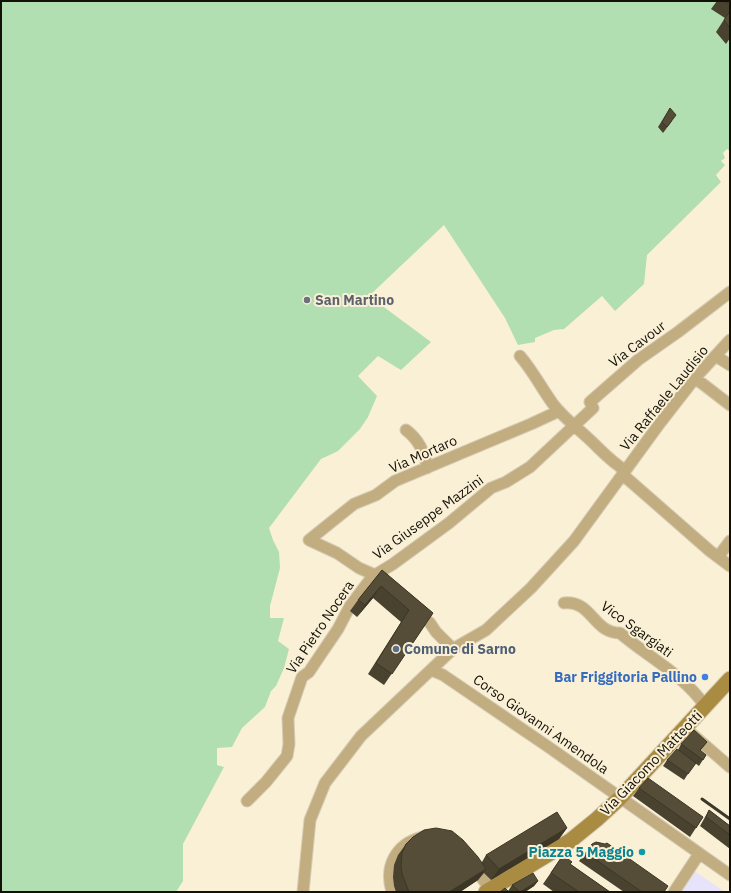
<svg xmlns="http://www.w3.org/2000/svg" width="731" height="893" viewBox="0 0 731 893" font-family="'IBM Plex Sans',sans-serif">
	<rect width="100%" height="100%" fill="#faf0d6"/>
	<path fill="#e6e3fa" d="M 694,871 L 725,892 L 680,892 Z"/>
	<path fill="#b1dfb1" d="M 1,1 L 730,1 L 730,151 L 727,149 L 723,153 L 725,158 L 721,161 L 725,165 L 716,175 L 721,182 L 647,255 L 644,284 L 615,311 L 602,296 L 564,329 L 554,330 L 535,338 L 535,342 L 518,345 L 505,318 L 444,225 L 369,296 L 431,342 L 401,370 L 378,356 L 358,376 L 377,396 L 368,417 L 360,429 L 338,451 L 321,459 L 269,528 L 273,540 L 279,552 L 280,568 L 270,606 L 270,618 L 284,618 L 278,641 L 289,649 L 284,668 L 276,686 L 271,691 L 265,707 L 242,728 L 232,747 L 217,748 L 217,765 L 224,767 L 183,844 L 183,881 L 176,892 L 1,892 Z"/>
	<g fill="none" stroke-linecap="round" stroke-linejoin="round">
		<g stroke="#d5ccb5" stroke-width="13">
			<path id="street" d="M 520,356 C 533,371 542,389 553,404 C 563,417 576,427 588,438 C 600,449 611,462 625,470
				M 716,356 L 730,365
				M 695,378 L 730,405
				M 406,430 C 418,439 425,453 427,468
				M 622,474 L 710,551 L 730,566
				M 718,557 L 730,541
				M 378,579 L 375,575 L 359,568 L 337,553 L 309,540 L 354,504 L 376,495 L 395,481 L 531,424 L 559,411
				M 564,603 C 592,600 593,633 620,633 C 648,657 684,675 705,706
				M 416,613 L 430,623 L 436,632 L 453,649
				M 431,670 L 443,675 L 550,748 L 730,875
				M 685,728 L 730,767
				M 247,801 L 266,782 L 287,756 L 289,744 L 288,718 L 302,677 L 309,672 L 315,663 L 338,629 L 350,606 L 369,581 L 375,575 L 393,564 L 449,523 L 491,488 L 506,482 L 530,467 L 593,408 L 590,402 L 638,360 L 678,332 L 730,292
				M 473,866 L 490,889
				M 303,892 L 310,820 L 325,783 L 361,736 L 453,649 L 486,630 L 531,588 L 574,541 L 660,423 L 695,378 L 730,340
				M 392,892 C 384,866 396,844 422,837
				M 674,892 L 699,854"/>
		</g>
		<g stroke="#d5ccb5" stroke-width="17">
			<path id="secondary" d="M 486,892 L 570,841 L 597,819 L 620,798 L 730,679"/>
		</g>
		<use href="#street" stroke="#c2ad80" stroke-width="11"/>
		<use href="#secondary" stroke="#aa8b42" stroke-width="15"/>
		<path stroke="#3b372b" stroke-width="3" d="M 702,799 L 730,819"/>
	</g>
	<path fill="#49422f" d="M 717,1 L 730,1 L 730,38 L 726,44 L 716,32 L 725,18 L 711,9 Z
		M 670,108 L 672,121 L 663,133 L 658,127 Z
		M 382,570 L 433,613 L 384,685 L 368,674 L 401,622 L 373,598 L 357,617 L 350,611 L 358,600 Z
		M 707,742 L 700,751 L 706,755 L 699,766 L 695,763 L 684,780 L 663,766 L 667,760 L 678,750 L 681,744 Z
		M 639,788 L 703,817 L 690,837 L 633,796 Z
		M 709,810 L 730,826 L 730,849 L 700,826 Z
		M 567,828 L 559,839 L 491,880 L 484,873 L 478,880 L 460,892 L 396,892 L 394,886 L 393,877 L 394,865 L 398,855 L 406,844 L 482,862 L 486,855 Z
		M 592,844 L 664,892 L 624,892 L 579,861 Z
		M 563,855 L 570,864 L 610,892 L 554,892 L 543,884 Z
		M 538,881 L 534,886 L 525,892 L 510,892 L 508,891 L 512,885 Z"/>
	<path fill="#3c3626" d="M 381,586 L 373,598 L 357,617 L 365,605 Z
		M 567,828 L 559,839 L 491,880 L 499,869 Z
		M 486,869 L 478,880 L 460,892 L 449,892 Z
		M 538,881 L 534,886 L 525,892 L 520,892 Z"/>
	<path fill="#554d37" stroke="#3c3626" d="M 724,1 L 730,1 L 730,4 Z
		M 730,11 L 730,28 L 724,20 Z
		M 670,108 L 676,115 L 667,127 L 662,122 Z
		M 382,570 L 433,613 L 392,674 L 376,663 L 409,610 L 381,586 L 365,605 L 358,600 Z
		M 694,730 L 707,742 L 700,750 L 706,755 L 703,760 L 681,744 Z
		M 677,749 L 696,763 L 688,774 L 667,760 Z
		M 648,778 L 703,817 L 696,828 L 639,788 Z
		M 709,810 L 730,826 L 730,835 L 706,817 Z
		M 557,812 L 567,828 L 499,869 L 486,855 Z
		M 436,828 L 452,831 L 463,840 L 478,857 L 486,869 L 449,892 L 409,892 L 402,874 L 401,866 L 402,853 L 406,844 L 413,837 L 424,830 Z
		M 596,842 L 605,844 L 607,843 L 668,886 L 664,892 L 642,892 L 586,853 L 592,844 Z
		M 563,855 L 572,862 L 570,864 L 610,892 L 579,892 L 551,873 Z
		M 533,873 L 538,881 L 520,892 L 512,885 Z
		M 505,888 L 509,892 L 500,892 Z"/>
	<circle fill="#6b7280" stroke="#faf0d6" stroke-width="1.5" cx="307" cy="300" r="4"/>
	<circle fill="#5c6f8a" stroke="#faf0d6" stroke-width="1.5" cx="396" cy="649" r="4"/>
	<circle fill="#3f7fe0" stroke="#faf0d6" stroke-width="1.5" cx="705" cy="677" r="4"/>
	<circle fill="#0f9aa8" stroke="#faf0d6" stroke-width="1.5" cx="642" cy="852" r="4"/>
	<g text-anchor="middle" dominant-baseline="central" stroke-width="4" stroke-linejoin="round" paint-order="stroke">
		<g font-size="14" font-weight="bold" fill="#5b616d" stroke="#faf0d6" text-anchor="start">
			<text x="315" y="300">San Martino</text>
		</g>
		<g font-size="14" fill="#131007" stroke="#faf0d6">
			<text transform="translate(637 344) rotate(-37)">Via Cavour</text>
			<text transform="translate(664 398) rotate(-51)">Via Raffaele Laudisio</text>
			<text transform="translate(423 454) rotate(-24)">Via Mortaro</text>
			<text transform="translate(428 517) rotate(-36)">Via Giuseppe Mazzini</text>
			<text transform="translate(320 627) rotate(-56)">Via Pietro Nocera</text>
			<text transform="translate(637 629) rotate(36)">Vico Sgargiati</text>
			<text transform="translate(541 724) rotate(35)">Corso Giovanni Amendola</text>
			<text transform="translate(651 763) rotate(-46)">Via Giacomo Matteotti</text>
		</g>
		<g font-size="14" font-weight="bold" fill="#4e5e75" stroke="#faf0d6" text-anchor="start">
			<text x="404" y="649">Comune di Sarno</text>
		</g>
		<g font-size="14" font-weight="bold" fill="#366cbe" stroke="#faf0d6" text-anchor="end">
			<text x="697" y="677">Bar Friggitoria Pallino</text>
		</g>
		<g font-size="14" font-weight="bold" fill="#0d838f" stroke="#faf0d6" text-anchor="end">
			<text x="634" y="852">Piazza 5 Maggio</text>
		</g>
	</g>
	<rect width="731" height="893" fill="none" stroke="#131007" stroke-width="4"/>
</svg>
